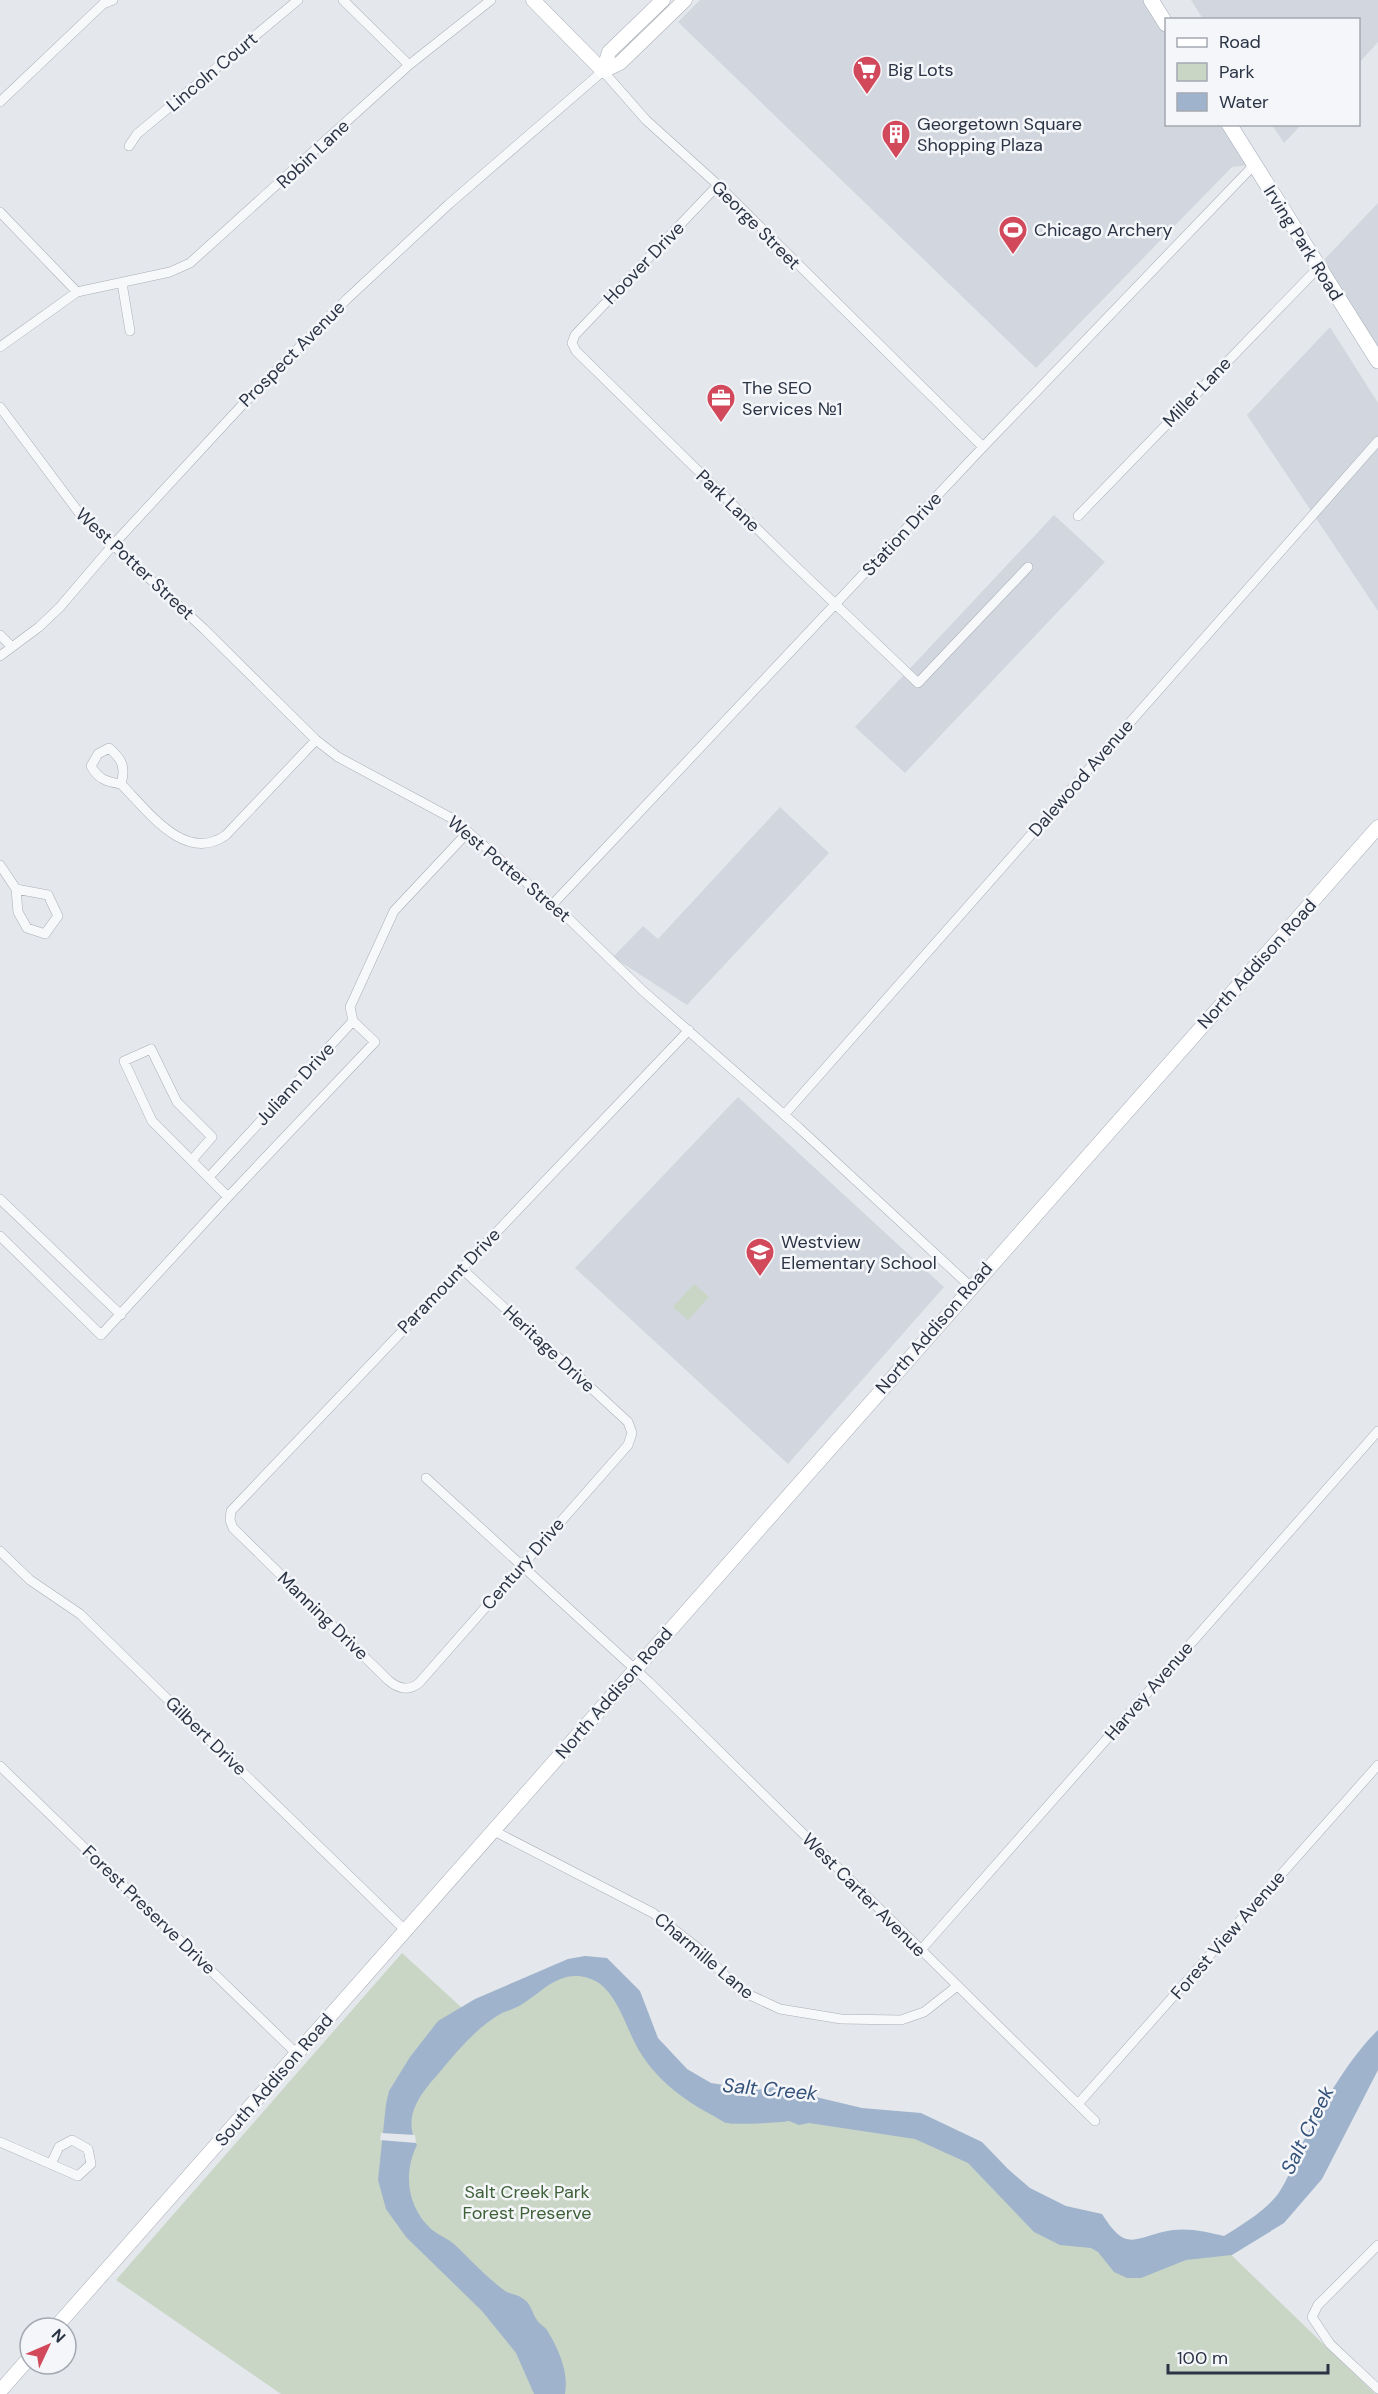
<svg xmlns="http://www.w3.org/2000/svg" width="1378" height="2394" viewBox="0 0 1378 2394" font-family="'DM Sans',sans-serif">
	<rect width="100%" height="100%" fill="#e4e7ec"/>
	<path fill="#d2d6de" d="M 700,0 L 1149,0 L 1166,29 L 1166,124 L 1225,125 L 1250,165 L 1232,167 L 1036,368 L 678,22 Z
		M 1191,0 L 1378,0 L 1378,42 L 1359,63 L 1358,20 L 1203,19 Z
		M 1272,125 L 1301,125 L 1284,143 Z
		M 1378,203 L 1378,347 L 1321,263 Z
		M 1330,327 L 1378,403 L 1378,611 L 1247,415 Z
		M 1054,515 L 1105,562 L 905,773 L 855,727 Z
		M 780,807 L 829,853 L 687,1005 L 613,957 L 643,926 L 658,939 Z
		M 738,1097 L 944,1287 L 788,1464 L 575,1268 Z"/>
	<path fill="#c9d6c5" d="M 694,1284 L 709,1297 L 688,1320 L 673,1307 Z
		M 402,1953 L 473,2018 L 563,1968 L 609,1979 L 679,2081 L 947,2141 L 1102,2246 L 1221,2245 L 1375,2394 L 281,2394 L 116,2280 Z"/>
	<path fill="#9fb4cc" d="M 585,1956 L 607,1958 L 640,1991 L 658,2038 L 687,2069 L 711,2083 L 756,2090 L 774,2087 L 862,2108 L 921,2113 L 982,2142 L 1008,2169 L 1030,2188 L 1066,2206 L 1102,2214 C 1128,2255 1134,2236 1173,2230 C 1191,2228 1207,2232 1224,2236 C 1243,2224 1265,2211 1278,2194 C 1288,2180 1293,2163 1300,2148 C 1320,2109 1347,2060 1378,2030 L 1378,2070 L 1322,2179 L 1284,2223 L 1232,2255 L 1186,2260 L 1141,2278 L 1127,2278 L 1114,2272 L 1098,2252 L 1091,2248 L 1060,2245 L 1034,2232 L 968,2163 L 915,2139 L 809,2123 L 799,2125 L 789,2121 C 779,2123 736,2125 726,2123 C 721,2121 715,2116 710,2114 C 679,2097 651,2075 635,2043 C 624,2022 614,1985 588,1978 C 558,1969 541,1994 519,2006 C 514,2009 507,2011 502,2013 C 477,2027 457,2051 439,2073 C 420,2094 402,2117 417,2145 C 403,2173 407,2207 431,2229 C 438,2235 447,2238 454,2244 C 471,2260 486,2277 505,2291 C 510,2294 517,2294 522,2298 C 532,2304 531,2312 537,2320 C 539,2324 544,2326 547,2330 C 558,2348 569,2371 565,2394 L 534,2394 L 516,2353 L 482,2311 L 406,2237 L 386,2209 L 378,2180 L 386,2104 L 389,2091 L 410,2057 L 438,2021 L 475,1999 L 568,1959 Z"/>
	<path fill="#e4e7ec" d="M 381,2133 L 415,2135 L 416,2143 L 380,2140 Z"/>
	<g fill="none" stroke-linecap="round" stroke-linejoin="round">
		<g stroke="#a9aeb7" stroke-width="10">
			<path id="street" d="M 343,0 L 409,65
				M 0,102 L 103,4 L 113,0
				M 129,146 L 137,134 L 298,0
				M 718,185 L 575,335 L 572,343 L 576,351 L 788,559 L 918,683 L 1028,567
				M 0,212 L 77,292
				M 122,283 L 130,331
				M 0,347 L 77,292 L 170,272 L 190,263 L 409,65 L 491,0
				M 0,407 L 80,514 L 204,629 L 316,740 L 338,757 L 453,819 L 571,921 L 642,990 L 798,1127 L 971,1287
				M 1078,516 L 1317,269
				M 0,635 L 12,647
				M 0,656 L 39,627 L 60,607 L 112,546 L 244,403 L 347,299 L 449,204 L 603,71 L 646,120 L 718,185 L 983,447
				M 121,784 C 107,782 98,779 91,766 L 98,754 L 109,748 C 122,759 126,767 121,784 C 148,811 185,864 226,835 L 316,740
				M 0,865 L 16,889 L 18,912 L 27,928 L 45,934 L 58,916 L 48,895 L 16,889
				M 552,905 L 983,447 L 1254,165
				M 784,1115 L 1378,441
				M 209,1177 L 353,1021 L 350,1007 L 394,911 L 468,832
				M 228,1197 L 375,1042 L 353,1021
				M 0,1199 L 121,1315
				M 0,1236 L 101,1335 L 228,1197 L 152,1121 L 124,1061 L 151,1049 L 177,1102 L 212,1137 L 192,1160
				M 461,1268 L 628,1422 L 632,1433 L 628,1445 L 419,1683 C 408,1692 397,1688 388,1680 L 233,1528 L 230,1520 L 231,1511 L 689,1030
				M 426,1478 L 649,1682 L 1095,2121
				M 0,1551 L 30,1580 L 80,1614 L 406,1931
				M 0,1766 L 297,2054
				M 494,1831 L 653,1913 L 699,1949 L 739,1990 L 780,2009 L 841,2019 L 901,2020 L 924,2012 L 956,1987
				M 920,1951 L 1378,1431
				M 1078,2104 L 1378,1765
				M 0,2142 L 78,2176 L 91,2164 L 88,2149 L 72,2140 L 59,2147 L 51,2164
				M 1378,2245 L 1318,2305 L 1312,2317 L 1330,2344 L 1378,2389"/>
		</g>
		<g stroke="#a9aeb7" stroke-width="15">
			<path id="secondary" d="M 533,0 L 603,71
				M 603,71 L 620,63 L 685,0
				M 603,71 L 609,52 L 663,0
				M 55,2328 L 1378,827
				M 0,2391 L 30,2357"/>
		</g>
		<g stroke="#a3abb8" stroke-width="16">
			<path id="primary" d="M 1151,0 L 1166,24
				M 1229,124 L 1378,361"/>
		</g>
		<use href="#street" stroke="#f7f8fa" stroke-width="9"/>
		<use href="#secondary" stroke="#fff" stroke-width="14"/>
		<use href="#primary" stroke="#fff" stroke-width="15"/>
	</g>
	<defs>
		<g id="supermarket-pin" transform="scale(1.5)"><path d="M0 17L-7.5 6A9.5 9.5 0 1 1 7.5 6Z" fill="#d1495b" stroke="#f4f6f9"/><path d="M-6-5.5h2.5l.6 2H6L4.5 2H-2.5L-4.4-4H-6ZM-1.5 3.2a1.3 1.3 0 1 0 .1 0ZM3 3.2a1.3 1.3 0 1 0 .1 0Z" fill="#fff"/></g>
		<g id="building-pin" transform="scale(1.5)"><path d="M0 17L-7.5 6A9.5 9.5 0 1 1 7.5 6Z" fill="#d1495b" stroke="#f4f6f9"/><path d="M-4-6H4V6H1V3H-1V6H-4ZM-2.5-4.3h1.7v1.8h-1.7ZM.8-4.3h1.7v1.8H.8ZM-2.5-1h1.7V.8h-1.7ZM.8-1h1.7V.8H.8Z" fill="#fff"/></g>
		<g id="stadium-pin" transform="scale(1.5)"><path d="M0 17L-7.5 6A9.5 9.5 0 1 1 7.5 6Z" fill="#d1495b" stroke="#f4f6f9"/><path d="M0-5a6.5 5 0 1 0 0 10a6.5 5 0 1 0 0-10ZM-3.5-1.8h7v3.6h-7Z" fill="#fff"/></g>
		<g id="office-pin" transform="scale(1.5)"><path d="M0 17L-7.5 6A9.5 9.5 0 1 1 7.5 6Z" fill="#d1495b" stroke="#f4f6f9"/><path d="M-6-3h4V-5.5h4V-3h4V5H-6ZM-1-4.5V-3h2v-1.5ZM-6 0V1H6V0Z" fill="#fff"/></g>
		<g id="school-pin" transform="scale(1.5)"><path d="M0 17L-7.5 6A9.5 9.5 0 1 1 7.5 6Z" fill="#d1495b" stroke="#f4f6f9"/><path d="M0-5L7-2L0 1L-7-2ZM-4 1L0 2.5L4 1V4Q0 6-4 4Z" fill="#fff"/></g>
	</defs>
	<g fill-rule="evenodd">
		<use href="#supermarket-pin" x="867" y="70"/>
		<use href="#building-pin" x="896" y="134"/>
		<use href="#stadium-pin" x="1013" y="230"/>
		<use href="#office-pin" x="721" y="398"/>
		<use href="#school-pin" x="760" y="1252"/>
	</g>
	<g text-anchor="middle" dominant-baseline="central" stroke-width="5" stroke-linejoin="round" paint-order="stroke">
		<g font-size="18" fill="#2b3445" stroke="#f4f6f9" text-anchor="start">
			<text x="888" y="70">Big Lots</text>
			<text x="917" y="124">Georgetown Square<tspan x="917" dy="21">Shopping Plaza</tspan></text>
			<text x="1034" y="230">Chicago Archery</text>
			<text x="742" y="388">The SEO<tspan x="742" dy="21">Services №1</tspan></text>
			<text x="781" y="1242">Westview<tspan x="781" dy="21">Elementary School</tspan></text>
		</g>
		<g font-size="18" fill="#2b3445" stroke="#f4f6f9">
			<text transform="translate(212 72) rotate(-40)">Lincoln Court</text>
			<text transform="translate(313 154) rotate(-43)">Robin Lane</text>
			<text transform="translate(756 225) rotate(45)">George Street</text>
			<text transform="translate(1303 243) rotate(58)">Irving Park Road</text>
			<text transform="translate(644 263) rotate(-46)">Hoover Drive</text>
			<text transform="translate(292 354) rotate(-45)">Prospect Avenue</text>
			<text transform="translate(1197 392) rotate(-46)">Miller Lane</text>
			<text transform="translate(728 501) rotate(44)">Park Lane</text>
			<text transform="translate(902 534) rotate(-47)">Station Drive</text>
			<text transform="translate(135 564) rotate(43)">West Potter Street</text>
			<text transform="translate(1081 778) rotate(-49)">Dalewood Avenue</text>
			<text transform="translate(509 869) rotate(40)">West Potter Street</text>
			<text transform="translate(1257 964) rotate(-48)">North Addison Road</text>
			<text transform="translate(295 1084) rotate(-47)">Juliann Drive</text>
			<text transform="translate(449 1281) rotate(-46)">Paramount Drive</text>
			<text transform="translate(934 1328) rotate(-49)">North Addison Road</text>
			<text transform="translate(549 1349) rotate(43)">Heritage Drive</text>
			<text transform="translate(523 1564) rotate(-49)">Century Drive</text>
			<text transform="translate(323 1616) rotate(44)">Manning Drive</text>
			<text transform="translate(1149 1691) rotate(-49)">Harvey Avenue</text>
			<text transform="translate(614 1693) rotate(-49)">North Addison Road</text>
			<text transform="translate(206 1736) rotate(44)">Gilbert Drive</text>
			<text transform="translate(864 1895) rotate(45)">West Carter Avenue</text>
			<text transform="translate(149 1910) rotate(44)">Forest Preserve Drive</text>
			<text transform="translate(1228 1935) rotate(-49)">Forest View Avenue</text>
			<text transform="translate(704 1956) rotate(40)">Charmille Lane</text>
			<text transform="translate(274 2080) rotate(-49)">South Addison Road</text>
		</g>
		<g font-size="18" fill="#3f6138" stroke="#f4f6f9">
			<text x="527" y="2192">Salt Creek Park<tspan x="527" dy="21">Forest Preserve</tspan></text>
		</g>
		<g font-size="20" font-style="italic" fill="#34527a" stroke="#f4f6f9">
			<text transform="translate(770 2089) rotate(5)">Salt Creek</text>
			<text transform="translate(1307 2130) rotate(-64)">Salt Creek</text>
		</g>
	</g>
	<rect x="1165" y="18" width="195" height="108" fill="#f4f6f9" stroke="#a4a8b1" stroke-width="1.5"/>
	<rect x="1177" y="38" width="30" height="9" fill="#ffffff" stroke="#a4a8b1" stroke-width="1.5"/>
	<text x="1219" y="48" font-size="18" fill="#2b3445">Road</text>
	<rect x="1177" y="63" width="30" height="18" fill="#c9d6c5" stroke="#a4a8b1" stroke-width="1.5"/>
	<text x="1219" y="78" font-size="18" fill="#2b3445">Park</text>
	<rect x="1177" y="93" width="30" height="18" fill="#9fb4cc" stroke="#a4a8b1" stroke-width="1.5"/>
	<text x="1219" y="108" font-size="18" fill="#2b3445">Water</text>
	<g transform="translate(48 2346) rotate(46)"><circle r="28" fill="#f4f6f9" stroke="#a4a8b1" stroke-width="1.5"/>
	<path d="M0-4.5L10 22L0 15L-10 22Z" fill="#d1495b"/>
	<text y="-9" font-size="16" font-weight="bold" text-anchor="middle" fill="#2b3445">N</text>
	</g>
	<path d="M1168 2364v9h160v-9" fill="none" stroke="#2b3445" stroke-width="3"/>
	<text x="1177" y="2364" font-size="18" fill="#2b3445" stroke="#f4f6f9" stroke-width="4.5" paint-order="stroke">100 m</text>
</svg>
